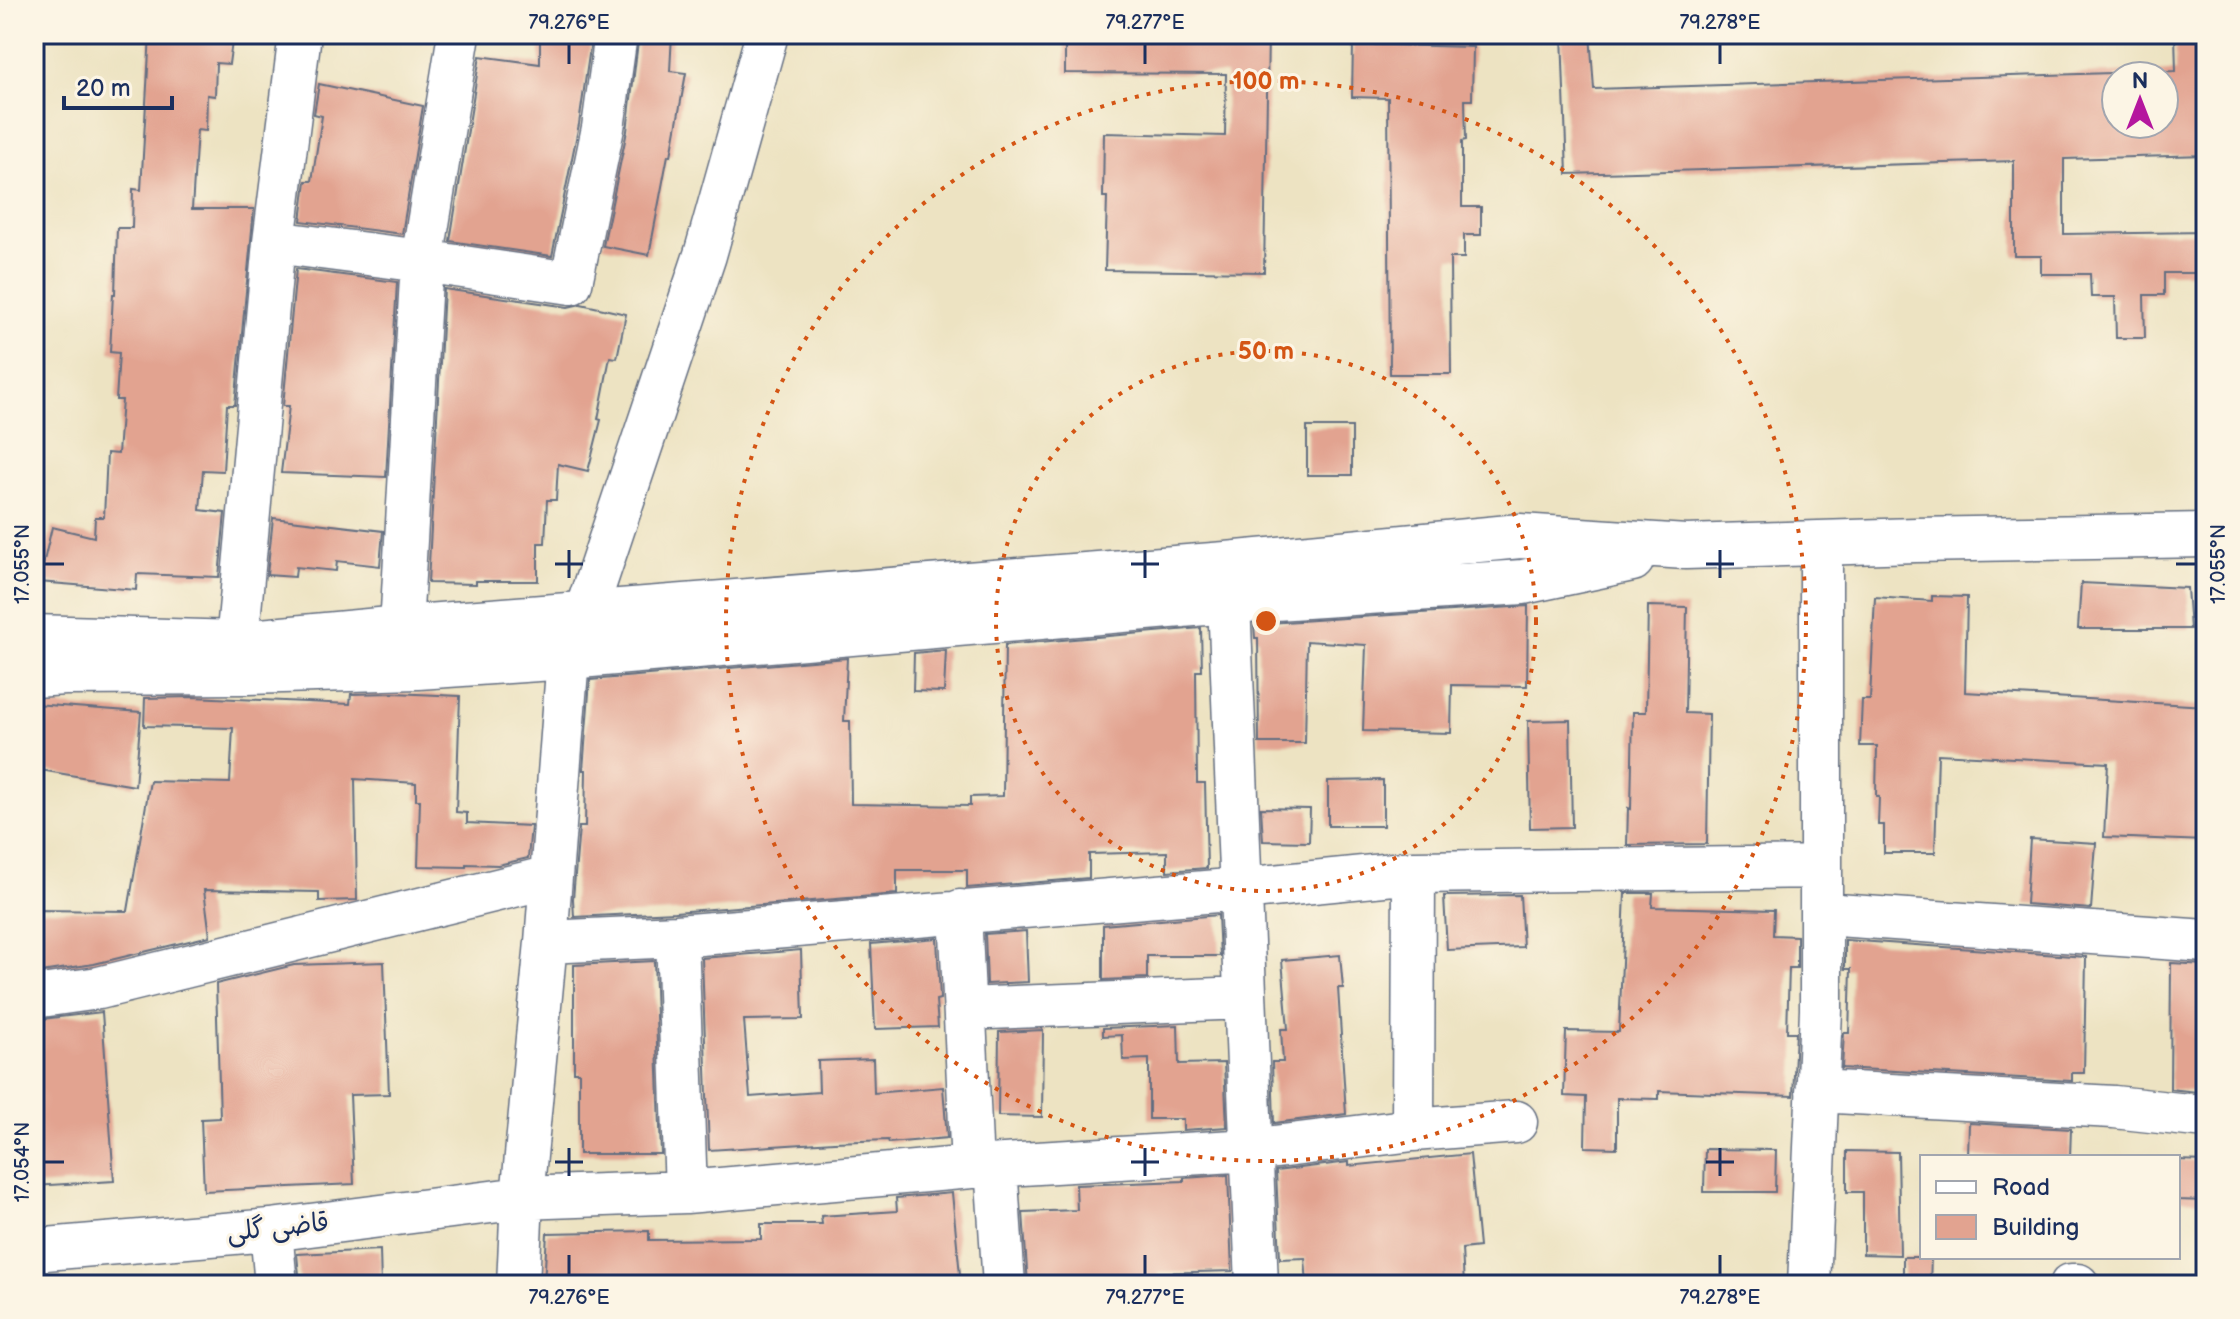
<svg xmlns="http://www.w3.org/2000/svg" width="2240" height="1319" viewBox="0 0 2240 1319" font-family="'Balsamiq Sans','Playpen Sans Arabic',sans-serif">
	<rect width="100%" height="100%" fill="#fcf5e5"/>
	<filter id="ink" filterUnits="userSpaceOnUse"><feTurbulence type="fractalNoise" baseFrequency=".0125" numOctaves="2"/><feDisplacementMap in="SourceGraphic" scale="16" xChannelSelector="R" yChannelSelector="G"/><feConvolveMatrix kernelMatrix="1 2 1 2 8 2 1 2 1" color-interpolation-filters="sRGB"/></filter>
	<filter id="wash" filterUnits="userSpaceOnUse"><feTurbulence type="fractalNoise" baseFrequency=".006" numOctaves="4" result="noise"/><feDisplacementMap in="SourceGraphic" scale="32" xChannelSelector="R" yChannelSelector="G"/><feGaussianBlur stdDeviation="1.8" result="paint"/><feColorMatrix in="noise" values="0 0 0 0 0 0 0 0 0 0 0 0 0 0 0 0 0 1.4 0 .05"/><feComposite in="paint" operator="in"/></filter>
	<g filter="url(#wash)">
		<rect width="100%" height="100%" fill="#ede3c2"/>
		<g id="blocks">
			<path fill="#e2a390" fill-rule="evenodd" d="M 150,34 L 233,34 L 229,64 L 216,63 L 215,96 L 207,95 L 206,131 L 197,130 L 192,209 L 254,209 L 235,405 L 227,405 L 223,471 L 203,470 L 200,510 L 225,513 L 219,577 L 137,574 L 136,590 L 39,582 L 52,527 L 94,537 L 95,517 L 104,517 L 107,453 L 118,454 L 122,400 L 116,400 L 119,353 L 110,352 L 113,294 L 115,294 L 117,228 L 132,228 L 133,189 L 141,190 Z
				M 540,34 L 592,34 L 579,124 L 552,256 L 450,241 L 480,56 L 540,64 Z
				M 639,34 L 672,34 L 670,71 L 686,73 L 671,156 L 668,155 L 649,255 L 603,246 L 627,131 Z
				M 1065,34 L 1268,34 L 1264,272 L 1105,270 L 1107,197 L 1103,197 L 1104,133 L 1225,136 L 1226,74 L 1065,73 Z
				M 1562,34 L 1590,34 L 1594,89 L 2176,71 L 2175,34 L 2206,34 L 2206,155 L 2064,159 L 2064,234 L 2206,232 L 2206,273 L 2164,273 L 2164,295 L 2144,295 L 2145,338 L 2116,338 L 2115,297 L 2091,297 L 2090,274 L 2041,274 L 2041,256 L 2014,256 L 2014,161 L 1567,174 ZM 2116,76 L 2164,76 L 2164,124 L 2116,124 Z
				M 1353,44 L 1473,47 L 1472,100 L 1465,100 L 1466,140 L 1462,141 L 1462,207 L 1481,207 L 1481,235 L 1464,235 L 1464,258 L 1450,258 L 1451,374 L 1390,374 L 1388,98 L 1352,97 Z
				M 319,84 L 423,106 L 402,234 L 301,221 L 306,181 L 312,181 L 322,116 L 314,114 Z
				M 296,269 L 397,282 L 386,477 L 281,473 L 289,406 L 283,406 Z
				M 444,289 L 568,307 L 581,304 L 626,314 L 617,358 L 610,357 L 598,419 L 601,420 L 588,471 L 558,464 L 556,500 L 547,500 L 545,543 L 538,543 L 538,581 L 476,581 L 476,584 L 428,583 Z
				M 1307,427 L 1352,427 L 1352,475 L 1307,475 Z
				M 273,518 L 383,531 L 380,566 L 337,561 L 336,571 L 296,567 L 295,577 L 267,575 Z
				M 2081,583 L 2187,588 L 2190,629 L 2078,629 Z
				M 1932,596 L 1967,597 L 1965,692 L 2206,706 L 2206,841 L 2104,837 L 2108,763 L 1938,754 L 1935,853 L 1884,853 L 1884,825 L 1878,825 L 1879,797 L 1876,796 L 1877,746 L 1860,746 L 1862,700 L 1870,700 L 1875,597 L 1932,601 Z
				M 1528,606 L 1527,686 L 1452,685 L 1451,733 L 1363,731 L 1366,645 L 1307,641 L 1305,743 L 1259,743 L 1258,638 L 1255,638 L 1254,624 Z
				M 1648,606 L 1687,607 L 1685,713 L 1709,714 L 1707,844 L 1627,845 L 1628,808 L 1631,809 L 1633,712 L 1646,712 Z
				M 1201,628 L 1202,671 L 1196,671 L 1197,783 L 1205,783 L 1207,868 L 1167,871 L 1167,852 L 1089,854 L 1089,878 L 967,888 L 967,870 L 897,870 L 897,894 L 675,912 L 574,917 L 573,899 L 579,827 L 585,827 L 586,770 L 583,770 L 590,680 L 847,658 L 844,721 L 850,721 L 851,804 L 970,806 L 970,797 L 1003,796 L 1005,645 Z
				M 946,650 L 944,692 L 913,691 L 914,653 Z
				M 394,693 L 460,696 L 456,812 L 467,813 L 467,823 L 531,826 L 528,858 L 498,865 L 466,864 L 466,867 L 418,866 L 420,800 L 416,800 L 416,783 L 355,779 L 357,900 L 319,901 L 319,892 L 204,890 L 210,936 L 94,964 L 34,973 L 34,910 L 128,911 L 150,781 L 230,783 L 233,728 L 144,726 L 145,698 L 192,697 L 350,704 L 351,694 Z
				M 34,704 L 141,712 L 135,786 L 34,769 Z
				M 1570,720 L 1572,827 L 1530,828 L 1528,721 Z
				M 1383,780 L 1383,826 L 1328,826 L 1328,781 Z
				M 1261,808 L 1310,809 L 1309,842 L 1263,841 Z
				M 2030,839 L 2096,843 L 2091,909 L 2026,904 Z
				M 1625,893 L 1653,893 L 1652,907 L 1774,910 L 1773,935 L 1797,936 L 1797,968 L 1789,968 L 1787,1032 L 1796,1032 L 1793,1096 L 1659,1091 L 1659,1099 L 1617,1098 L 1617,1148 L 1585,1147 L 1586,1097 L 1564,1096 L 1566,1031 L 1619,1032 Z
				M 1520,895 L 1523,947 L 1447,950 L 1444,896 Z
				M 1218,915 L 1220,956 L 1147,956 L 1147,978 L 1103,980 L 1103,925 Z
				M 1026,931 L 1028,982 L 987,984 L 985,934 Z
				M 937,938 L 940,999 L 936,1000 L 938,1027 L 875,1029 L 871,944 Z
				M 1845,940 L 2086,957 L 2084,1073 L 2072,1073 L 2072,1081 L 1842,1068 L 1844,1033 L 1849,1033 L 1851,969 L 1845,969 Z
				M 801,950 L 803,1019 L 744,1020 L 750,1097 L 819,1092 L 818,1061 L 873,1059 L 874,1093 L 943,1087 L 947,1138 L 889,1143 L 888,1140 L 834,1142 L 709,1150 L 702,958 Z
				M 1340,955 L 1343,988 L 1338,988 L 1346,1114 L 1274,1123 L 1272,1062 L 1283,1062 L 1281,1029 L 1288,1029 L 1282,960 Z
				M 654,961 L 661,1154 L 579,1154 L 579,1072 L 574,1072 L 574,965 Z
				M 384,962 L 389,1094 L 350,1095 L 354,1184 L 204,1191 L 201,1119 L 220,1118 L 216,984 L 294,965 Z
				M 2171,963 L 2206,965 L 2206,1093 L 2170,1089 Z
				M 102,1012 L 114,1181 L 34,1186 L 34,1020 Z
				M 1178,1025 L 1179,1064 L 1224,1063 L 1227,1127 L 1183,1130 L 1183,1119 L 1149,1119 L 1149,1059 L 1123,1060 L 1122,1035 L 1103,1036 L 1103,1028 Z
				M 1043,1030 L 1042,1117 L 998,1116 L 999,1032 Z
				M 1969,1123 L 2071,1129 L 2070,1157 L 1968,1157 Z
				M 1705,1149 L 1776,1150 L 1775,1192 L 1704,1192 Z
				M 1847,1151 L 1898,1152 L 1900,1255 L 1863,1254 L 1863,1192 L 1847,1192 Z
				M 1470,1154 L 1479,1247 L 1462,1249 L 1464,1285 L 1307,1285 L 1305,1258 L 1280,1259 L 1276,1171 L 1349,1162 L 1349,1166 Z
				M 2178,1160 L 2206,1161 L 2206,1201 L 2178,1200 Z
				M 1228,1175 L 1232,1271 L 1158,1273 L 1158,1276 L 1068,1280 L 1069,1285 L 1028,1285 L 1023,1212 L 1077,1210 L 1076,1185 L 1184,1181 L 1184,1178 Z
				M 952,1193 L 961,1285 L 544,1285 L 547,1233 L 649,1231 L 649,1240 L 761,1239 L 761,1224 L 822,1224 L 821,1216 L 897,1211 L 896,1198 Z
				M 380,1250 L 381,1285 L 300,1285 L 297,1254 Z
				M 1903,1257 L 1931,1257 L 1930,1285 L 1903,1285 Z"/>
		</g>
	</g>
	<g filter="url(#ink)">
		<use href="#blocks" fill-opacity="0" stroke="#646e81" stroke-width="2"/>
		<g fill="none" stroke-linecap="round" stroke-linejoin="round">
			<g stroke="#646e81" stroke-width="45">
				<path id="street" d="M 274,242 L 300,34
					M 1229,601 L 1257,1285
					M 401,628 L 422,261 L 571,283 L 603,128 L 616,34
					M 237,643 L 274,242 L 422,261 L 459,34
					M 960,911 L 972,1167
					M 1823,914 L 2206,941
					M 677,936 L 686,1192
					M 546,942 L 677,936 L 1241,889 L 1414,872 L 1820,867
					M 34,997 L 99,988 L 550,877
					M 965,1009 L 1245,998
					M 1817,1091 L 2114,1107 L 2206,1117
					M 1413,1130 L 1414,872
					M 996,1166 L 1004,1285
					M 271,1230 L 276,1285
					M 34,1250 L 271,1230 L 522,1198 L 686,1192 L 972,1167 L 1251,1150 L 1413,1130 L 1516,1122
					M 518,1285 L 522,1198 L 546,942 L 568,657 L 585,614 L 705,255 L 767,34
					M 1809,1285 L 1821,1010 L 1821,543
					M 2071,1285 L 2078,1285"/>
			</g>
			<g stroke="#646e81" stroke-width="47">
				<path id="secondary" d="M 34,637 L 237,643 L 401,628 L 1226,564 L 1520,536 L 1686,547 L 1916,540 L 2206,535
					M 34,675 L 65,673 L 248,672 L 418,667 L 568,657 L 1229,601 L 1523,582 L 1632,559"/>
			</g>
			<use href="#street" stroke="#fff" stroke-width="42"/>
			<use href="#secondary" stroke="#fff" stroke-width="44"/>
		</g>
	</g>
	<path fill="none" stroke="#1b2f5e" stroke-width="3" d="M 569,44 L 569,64M 1145,44 L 1145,64M 1720,44 L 1720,64M 569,550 L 569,578M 1145,550 L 1145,578M 1720,550 L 1720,578M 44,564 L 64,564M 555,564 L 583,564M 1131,564 L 1159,564M 1706,564 L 1734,564M 2176,564 L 2196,564M 569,1148 L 569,1176M 1145,1148 L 1145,1176M 1720,1148 L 1720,1176M 44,1162 L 64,1162M 555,1162 L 583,1162M 1131,1162 L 1159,1162M 1706,1162 L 1734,1162M 569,1255 L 569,1275M 1145,1255 L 1145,1275M 1720,1255 L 1720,1275"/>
	<g fill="none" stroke="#d45514" stroke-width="4" stroke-dasharray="4 8">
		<circle cx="1266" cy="621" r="270"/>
		<circle cx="1266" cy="621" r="540"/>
	</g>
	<g text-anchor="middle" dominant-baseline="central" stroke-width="6" stroke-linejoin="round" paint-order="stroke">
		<g font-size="26" fill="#1b2f5e" stroke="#fcf5e5">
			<text transform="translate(278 1228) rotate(-6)">قاضی گلی</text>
		</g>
	</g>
	<circle cx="1266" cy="621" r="12" fill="#d45514" stroke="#fcf5e5" stroke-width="4"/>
	<g font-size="24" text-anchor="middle" font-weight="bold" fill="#d45514" stroke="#fcf5e5" stroke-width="6" stroke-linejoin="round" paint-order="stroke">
		<text x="1266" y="89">100 m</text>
		<text x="1266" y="359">50 m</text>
	</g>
	<rect width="2240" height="1319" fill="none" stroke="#fcf5e5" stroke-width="88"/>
	<rect x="1920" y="1155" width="260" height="104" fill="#fcf5e5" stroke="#a2a6af" stroke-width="2"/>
	<rect x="1936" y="1181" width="40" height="12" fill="#ffffff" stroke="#a2a6af" stroke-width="2"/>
	<text x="1992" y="1195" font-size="24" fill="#1b2f5e">Road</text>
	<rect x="1936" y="1215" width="40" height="24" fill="#e2a390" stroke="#a2a6af" stroke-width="2"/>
	<text x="1992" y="1235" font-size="24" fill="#1b2f5e">Building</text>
	<g transform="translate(2140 100)"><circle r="38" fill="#fcf5e5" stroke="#a2a6af" stroke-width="2"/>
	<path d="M0-6L14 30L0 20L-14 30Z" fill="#b5179e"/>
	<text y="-12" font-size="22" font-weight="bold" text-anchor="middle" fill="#1b2f5e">N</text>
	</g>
	<path d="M64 96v12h108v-12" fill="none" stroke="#1b2f5e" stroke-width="4"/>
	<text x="76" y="96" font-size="24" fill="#1b2f5e" stroke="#fcf5e5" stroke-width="6" paint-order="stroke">20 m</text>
	<rect x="44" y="44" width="2152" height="1231" fill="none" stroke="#1b2f5e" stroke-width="3"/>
	<g font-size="20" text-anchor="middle" fill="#1b2f5e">
		<text x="569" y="29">79.276°E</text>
		<text x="1145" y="29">79.277°E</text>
		<text x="1720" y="29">79.278°E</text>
		<text transform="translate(22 564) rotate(-90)" y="7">17.055°N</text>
		<text transform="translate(2218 564) rotate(-90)" y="7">17.055°N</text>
		<text transform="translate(22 1162) rotate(-90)" y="7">17.054°N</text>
		<text x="569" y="1304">79.276°E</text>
		<text x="1145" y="1304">79.277°E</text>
		<text x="1720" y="1304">79.278°E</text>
	</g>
</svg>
